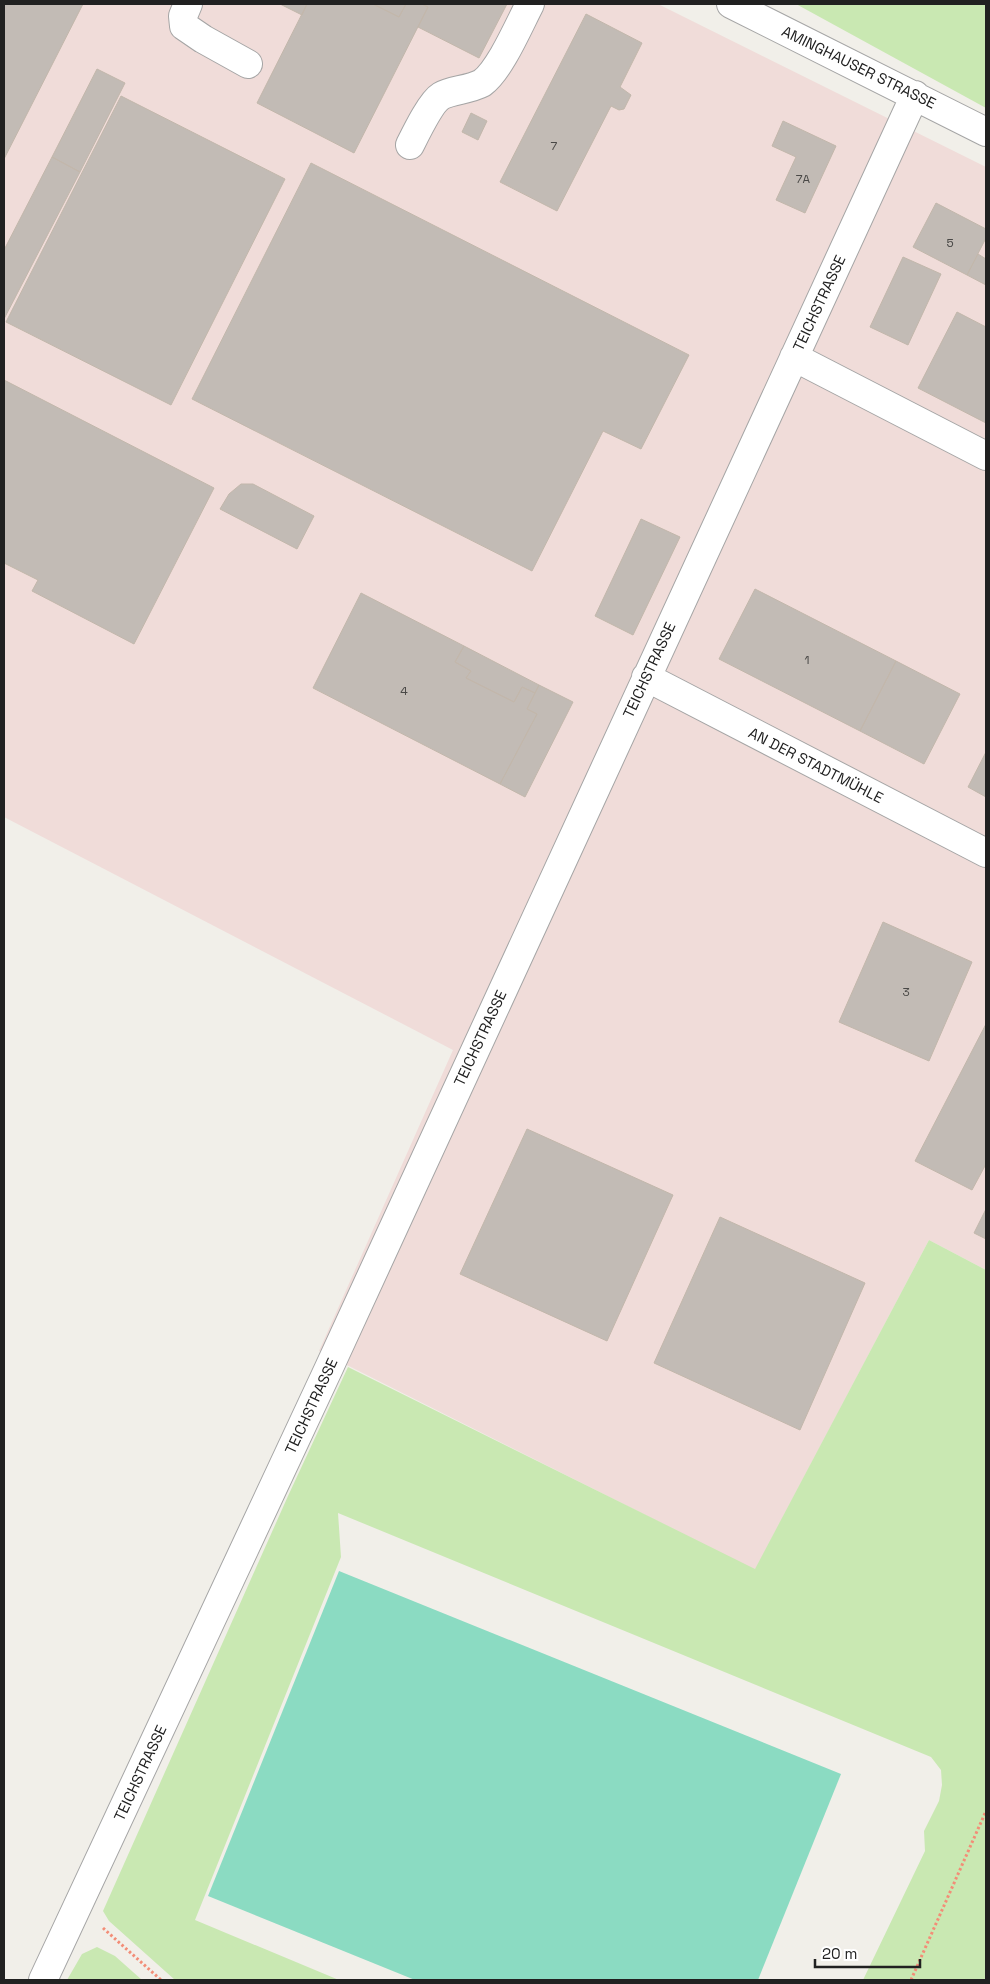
<svg xmlns="http://www.w3.org/2000/svg" width="990" height="1984" viewBox="0 0 990 1984" font-family="'Space Grotesk',sans-serif">
	<rect width="100%" height="100%" fill="#f1efe9"/>
	<path fill="#f0dcd9" d="M 4,4 L 658,4 L 986,167 L 986,1270 L 929,1240 L 755,1570 L 319,1351 L 453,1050 L 4,817 Z"/>
	<path fill="#c9e8b2" d="M 796,4 L 986,4 L 986,108 Z
		M 929,1240 L 986,1270 L 986,1980 L 863,1980 L 925,1851 L 924,1831 L 939,1801 L 942,1785 L 941,1770 L 931,1757 L 338,1513 L 341,1557 L 195,1920 L 339,1980 L 175,1980 L 109,1921 L 103,1911 L 288,1496 L 348,1367 L 755,1569 Z
		M 97,1947 L 115,1956 L 142,1980 L 67,1980 L 82,1954 Z"/>
	<path fill="#8bdbc2" d="M 339,1571 L 841,1774 L 758,1980 L 415,1980 L 208,1896 Z"/>
	<path fill="#c2bbb5" stroke="#c2b7ab" d="M 4,4 L 83,4 L 4,159 Z
		M 280,4 L 307,4 L 302,15 Z
		M 307,4 L 373,4 L 399,17 L 406,4 L 422,4 L 428,7 L 354,153 L 257,103 Z
		M 373,4 L 406,4 L 399,17 Z
		M 422,4 L 507,4 L 479,58 L 418,27 L 428,7 Z
		M 586,14 L 642,43 L 620,87 L 631,95 L 624,109 L 619,110 L 611,106 L 557,211 L 500,182 Z
		M 97,69 L 125,83 L 80,172 L 52,157 Z
		M 121,96 L 285,179 L 171,405 L 6,322 Z
		M 471,113 L 487,121 L 478,140 L 462,132 Z
		M 783,121 L 836,146 L 805,213 L 776,200 L 796,157 L 772,146 Z
		M 52,157 L 80,172 L 4,319 L 4,250 Z
		M 311,163 L 689,355 L 641,449 L 603,431 L 532,571 L 192,399 Z
		M 936,203 L 986,229 L 986,238 L 967,275 L 913,247 Z
		M 978,254 L 986,259 L 986,285 L 967,275 Z
		M 903,257 L 941,274 L 908,345 L 870,327 Z
		M 957,312 L 986,327 L 986,423 L 918,388 Z
		M 4,380 L 214,488 L 134,644 L 32,591 L 38,580 L 4,563 Z
		M 241,484 L 253,484 L 314,516 L 297,549 L 220,509 L 229,494 Z
		M 641,519 L 680,537 L 633,635 L 595,616 Z
		M 755,589 L 896,661 L 860,731 L 719,659 Z
		M 361,593 L 464,646 L 455,662 L 471,671 L 466,678 L 514,702 L 522,687 L 535,693 L 527,709 L 537,714 L 500,784 L 313,688 Z
		M 464,646 L 539,685 L 535,693 L 522,687 L 514,702 L 466,678 L 471,671 L 455,662 Z
		M 896,661 L 960,694 L 924,764 L 860,731 Z
		M 539,685 L 573,702 L 525,797 L 500,784 L 537,714 L 527,709 Z
		M 986,752 L 986,797 L 968,787 Z
		M 883,922 L 972,962 L 929,1061 L 839,1022 Z
		M 986,1024 L 986,1164 L 972,1190 L 915,1161 Z
		M 527,1129 L 673,1195 L 607,1341 L 460,1274 Z
		M 986,1209 L 986,1239 L 974,1233 Z
		M 720,1217 L 865,1283 L 800,1430 L 654,1363 Z"/>
	<g fill="none" stroke-linecap="round" stroke-linejoin="round">
		<g stroke="#a5a5a5" stroke-width="30">
			<path id="minor" d="M 188,4 L 183,16 L 184,26 L 203,39 L 248,64
				M 731,4 L 986,132
				M 410,145 C 416,133 431,102 441,96 C 451,90 469,90 482,83 C 500,70 519,25 530,4
				M 794,357 L 986,456
				M 646,677 L 986,853
				M 43,1980 L 328,1370 L 915,95"/>
		</g>
		<path stroke="#f38d77" stroke-width="3" stroke-dasharray="2.5 2.5" stroke-linecap="butt" d="M 103,1928 L 161,1980
			M 911,1980 L 986,1811"/>
		<use href="#minor" stroke="#fff" stroke-width="28"/>
	</g>
	<g text-anchor="middle" dominant-baseline="central" stroke-width="4" stroke-linejoin="round" paint-order="stroke">
		<g font-size="12" fill="#494846">
			<text x="554" y="146">7</text>
			<text x="803" y="179">7A</text>
			<text x="950" y="243">5</text>
			<text x="807" y="660">1</text>
			<text x="404" y="691">4</text>
			<text x="906" y="992">3</text>
		</g>
		<g font-size="15" fill="#212121" stroke="#fff">
			<text transform="translate(859 67) rotate(26)">AMINGHAUSER STRASSE</text>
			<text transform="translate(819 303) rotate(-65)">TEICHSTRASSE</text>
			<text transform="translate(649 670) rotate(-65)">TEICHSTRASSE</text>
			<text transform="translate(816 765) rotate(27)">AN DER STADTMÜHLE</text>
			<text transform="translate(480 1038) rotate(-65)">TEICHSTRASSE</text>
			<text transform="translate(311 1406) rotate(-65)">TEICHSTRASSE</text>
			<text transform="translate(140 1773) rotate(-65)">TEICHSTRASSE</text>
		</g>
	</g>
	<rect width="990" height="1984" fill="none" stroke="#212121" stroke-width="10"/>
	<path d="M815 1959v8h105v-8" fill="none" stroke="#212121" stroke-width="2.5"/>
	<text x="822" y="1959" font-size="15" fill="#212121" stroke="#ffffff" stroke-width="4" paint-order="stroke">20 m</text>
</svg>
